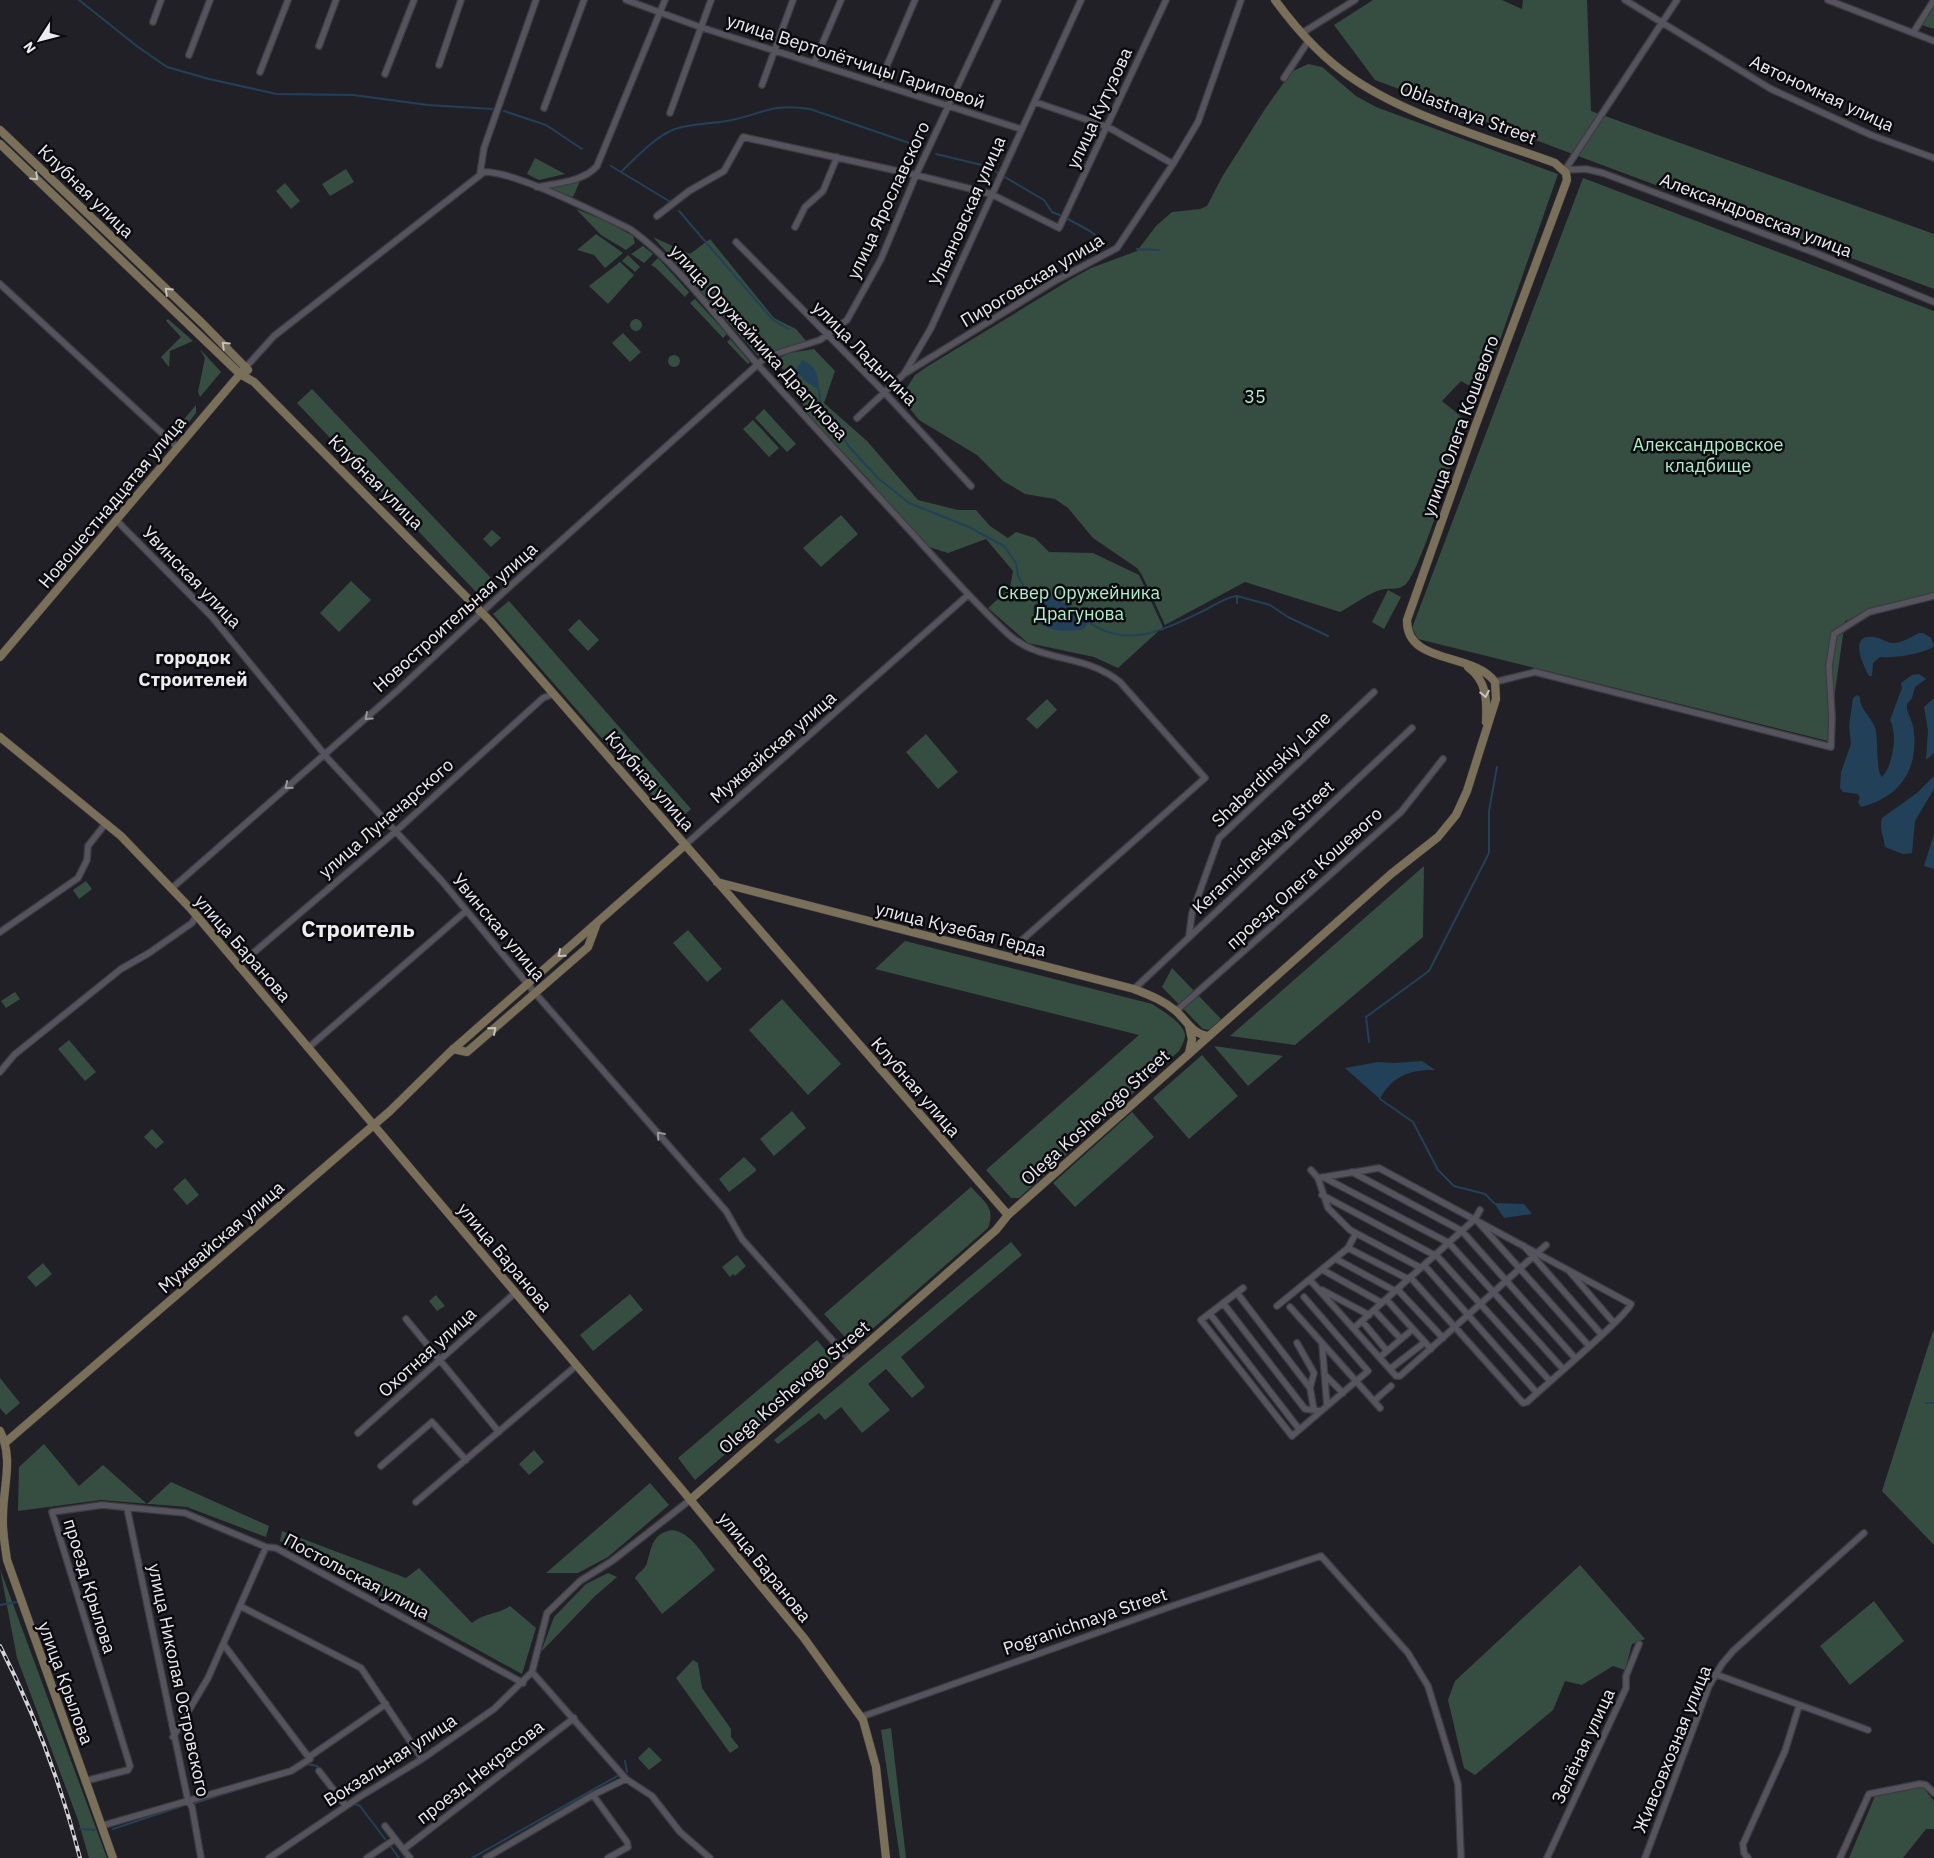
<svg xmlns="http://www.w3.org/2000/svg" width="1934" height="1858" viewBox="0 0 1934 1858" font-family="'IBM Plex Sans',sans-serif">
	<rect width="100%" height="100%" fill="#222027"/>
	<path fill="#364d41" d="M 1373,0 L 1502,0 L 1522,9 L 1523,0 L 1587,0 L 1591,111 L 1934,234 L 1934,289 L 1375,80 L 1334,25 Z
		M 1934,6 L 1934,29 L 1922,25 Z
		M 1308,64 L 1322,67 L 1356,96 L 1376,107 L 1558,174 L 1487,377 L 1470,386 L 1461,381 L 1442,401 L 1463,418 C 1452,429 1455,446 1452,461 C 1449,479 1417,576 1405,585 C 1397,591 1389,587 1380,590 C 1366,595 1353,605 1340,612 L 1245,582 L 1165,625 L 1142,575 L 1137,568 L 1093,538 L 1068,508 L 1055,499 L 1025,494 L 1003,481 L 977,455 L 919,420 L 907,405 L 906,389 L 915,375 L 928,366 L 1073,278 L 1091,268 L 1137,251 L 1156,226 L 1172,212 L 1200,209 L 1207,206 L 1222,177 L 1265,109 L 1287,78 L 1293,71 Z
		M 535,158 L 565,174 L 539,180 L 527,174 Z
		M 346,169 L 354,182 L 330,196 L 322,184 Z
		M 1583,178 L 1934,311 L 1934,594 L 1845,621 L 1828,741 L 1418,639 L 1412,628 Z
		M 580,181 L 573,197 L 546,187 Z
		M 285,183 L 300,201 L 291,209 L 276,191 Z
		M 576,209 L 606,221 L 633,236 L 635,243 L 626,250 L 601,235 Z
		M 596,234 L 623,253 L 605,268 L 594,255 L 577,250 Z
		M 653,237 L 690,254 L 710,239 L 774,318 L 796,329 L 807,342 L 758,356 Z
		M 643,246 L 653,254 L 644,263 L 631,254 Z
		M 628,255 L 640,267 L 635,272 L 622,261 Z
		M 658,258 L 689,292 L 685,297 L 656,268 L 651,265 Z
		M 620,262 L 634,275 L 608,304 L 589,286 Z
		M 695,299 L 727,334 L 723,338 L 690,303 Z
		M630 325a6 6 0 1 1 12 0a6 6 0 1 1-12 0Z
		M 168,319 L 193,341 L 170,351 L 169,367 L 161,357 L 181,337 L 166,321 Z
		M 623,333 L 641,352 L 630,362 L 612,343 Z
		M 730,339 L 750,362 L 748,364 L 727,342 Z
		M 200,349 L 221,372 L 200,397 L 198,392 L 205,358 Z
		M 814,349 L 835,371 L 824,403 L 867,441 L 918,500 L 958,510 L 976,510 L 990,526 L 1008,538 L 1016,532 L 1035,538 L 1049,552 L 1093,553 L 1139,575 L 1163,627 L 1118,668 L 1094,657 L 1028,643 L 988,608 L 1010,588 L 1013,571 L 986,539 L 948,553 L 929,547 L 901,519 L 870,481 L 805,412 L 799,389 L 786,371 L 772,362 L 789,353 Z
		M668 361a6 6 0 1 1 12 0a6 6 0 1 1-12 0Z
		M 312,389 L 492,579 L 477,593 L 297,403 Z
		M 196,405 L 196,413 L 179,435 L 176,437 L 170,436 Z
		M 764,409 L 796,444 L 787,452 L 755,418 Z
		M 753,420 L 779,448 L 769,457 L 743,429 Z
		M 841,515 L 858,534 L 821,567 L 803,548 Z
		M 492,530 L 501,538 L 491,547 L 483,539 Z
		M 351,581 L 371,600 L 339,632 L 320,613 Z
		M 1388,590 L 1401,597 L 1384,629 L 1372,622 Z
		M 509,601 L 691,809 L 676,823 L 493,614 Z
		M 579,619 L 599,640 L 588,651 L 568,630 Z
		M 1047,699 L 1057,710 L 1037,729 L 1026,719 Z
		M 926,734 L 958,772 L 938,789 L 906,752 Z
		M 1424,866 L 1423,937 L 1295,1045 L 1230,1036 Z
		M 86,881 L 92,889 L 79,899 L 73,890 Z
		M 688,930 L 722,969 L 707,982 L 673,943 Z
		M 905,941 L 1152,1004 C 1161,1010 1184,1023 1185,1035 C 1185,1041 1181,1047 1179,1051 L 1019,1198 L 1011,1198 L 986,1170 L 1139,1035 L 875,969 Z
		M 1172,968 L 1221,1019 L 1209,1030 L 1203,1029 L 1162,987 Z
		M 15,992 L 20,999 L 6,1008 L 1,1001 Z
		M 782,999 L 841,1064 L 808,1095 L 749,1030 Z
		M 69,1040 L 96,1072 L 85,1081 L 58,1049 Z
		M 1214,1046 L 1283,1056 L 1248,1086 Z
		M 1202,1055 L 1238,1096 L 1189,1139 L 1153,1098 Z
		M 792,1111 L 806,1128 L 774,1156 L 760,1139 Z
		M 1132,1112 L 1154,1137 L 1075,1207 L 1053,1183 Z
		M 152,1129 L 164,1142 L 156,1149 L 144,1137 Z
		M 744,1157 L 756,1169 L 756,1171 L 729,1192 L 719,1179 Z
		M 185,1178 L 199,1195 L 187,1205 L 173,1189 Z
		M 971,1187 C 984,1202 996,1207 988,1228 L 853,1346 L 824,1314 Z
		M 1011,1242 L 1022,1255 L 901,1357 L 925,1387 L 912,1398 L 886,1369 L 868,1384 L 890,1410 L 862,1433 L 841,1407 L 825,1420 L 819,1413 L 778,1444 L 774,1440 Z
		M 737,1255 L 746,1266 L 735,1276 L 733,1274 L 730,1277 L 722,1267 Z
		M 43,1263 L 52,1274 L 36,1287 L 27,1277 Z
		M 630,1294 L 643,1310 L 593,1351 L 580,1335 Z
		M 436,1295 L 445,1306 L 437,1311 L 429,1301 Z
		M 1934,1328 L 1934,1545 L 1882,1491 Z
		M 817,1340 L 834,1361 L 695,1480 L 678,1458 Z
		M 0,1378 L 20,1403 L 6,1415 L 0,1408 Z
		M 44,1444 L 79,1486 L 103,1465 L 147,1504 L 171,1482 L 269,1526 L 266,1537 L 187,1507 L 101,1500 L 18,1511 L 19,1467 Z
		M 534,1450 L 544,1462 L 529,1475 L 519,1464 Z
		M 650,1483 L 669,1505 L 608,1557 L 578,1573 L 546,1573 Z
		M 672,1530 C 691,1532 703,1555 715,1570 L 662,1614 L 635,1578 C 638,1572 645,1570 647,1563 C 652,1546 652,1534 672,1530 Z
		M 282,1531 L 406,1578 L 419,1568 L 472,1623 C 486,1612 497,1615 510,1606 L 536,1628 L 522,1674 L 280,1541 Z
		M 1580,1565 L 1645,1639 L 1632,1644 L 1625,1670 L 1613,1666 L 1582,1685 L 1565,1681 L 1553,1710 L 1475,1775 L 1464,1768 L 1448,1700 L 1455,1681 Z
		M 0,1569 L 107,1858 L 89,1858 L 78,1820 L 17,1658 Z
		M 608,1573 L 617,1577 L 594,1597 L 541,1652 L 554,1617 L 586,1584 Z
		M 1874,1601 L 1904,1641 L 1850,1685 L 1820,1646 Z
		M 693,1660 L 698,1663 L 702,1688 L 731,1729 L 731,1737 L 739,1747 L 730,1753 L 676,1678 Z
		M 891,1728 L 906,1858 L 900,1858 L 881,1730 Z
		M 649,1747 L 662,1760 L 649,1770 L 638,1758 Z
		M 1923,1787 L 1934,1801 L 1934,1829 L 1926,1829 L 1903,1858 L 1849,1858 L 1875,1796 Z"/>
	<path fill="#224158" d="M 802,360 C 817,366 818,374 819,390 L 804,380 L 796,370 Z
		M 1050,596 C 1058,598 1084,616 1088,622 L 1084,629 C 1067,633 1046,631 1033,619 L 1033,607 L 1039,600 Z
		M 1919,633 L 1923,633 L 1931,638 L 1934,646 C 1928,653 1889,659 1880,657 L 1873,663 L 1872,676 L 1869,676 C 1864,666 1847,634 1874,637 C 1881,638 1887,643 1893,643 C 1902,643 1911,637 1919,633 Z
		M 1919,674 L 1926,679 L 1915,687 L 1912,698 L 1907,704 C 1906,712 1911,718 1913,726 C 1920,768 1901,797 1861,807 L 1858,802 L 1860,798 L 1858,794 L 1843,792 L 1840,788 L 1841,772 L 1851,744 L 1849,726 L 1853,698 L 1857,695 L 1860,697 C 1859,710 1875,719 1876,732 C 1878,741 1876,772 1882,777 C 1893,765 1898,735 1890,720 L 1902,688 L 1901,683 L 1912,675 Z
		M 1934,698 L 1934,753 L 1926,760 L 1928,730 L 1924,707 Z
		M 1934,776 L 1934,789 L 1915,821 L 1912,853 L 1903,854 L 1885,847 C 1884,836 1879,830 1882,818 L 1917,793 Z
		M 1934,834 L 1934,869 L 1924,866 Z
		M 1422,1061 L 1435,1070 C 1410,1069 1391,1077 1380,1099 L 1345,1068 L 1378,1062 L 1394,1063 Z
		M 1494,1203 L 1524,1204 L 1532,1214 L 1504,1218 Z"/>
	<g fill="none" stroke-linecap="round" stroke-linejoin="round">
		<path stroke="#224158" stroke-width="2" d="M 79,0 L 138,47 L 167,67 L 209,79 L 277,94 L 353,95 L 428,105 L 492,109
			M 504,111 L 546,125 L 582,149
			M 936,154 L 986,166 L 998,173
			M 611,166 L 669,201
			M 621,172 C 636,158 654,137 675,129 C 693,123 713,124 732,120 C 764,113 773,103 810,109 L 921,147
			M 1003,176 L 1044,200 L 1052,212 L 1062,216
			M 679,211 L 773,320 L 789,329
			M 1068,219 L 1090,231 L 1107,245
			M 1137,249 L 1159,250
			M 819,390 L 821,407 L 851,449 L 879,479 L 909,503 L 969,527 L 1004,546 L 1016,563 L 1018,576 L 1028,594
			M 1237,596 L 1237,603
			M 1088,622 C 1129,650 1165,629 1205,610 C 1215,605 1226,597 1237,596 L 1270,605 L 1288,617 L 1328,636
			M 1369,1042 L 1366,1017 L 1429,971 L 1489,853 L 1489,811 L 1497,767
			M 1380,1099 L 1413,1122 L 1438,1170 L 1454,1186 L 1485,1194 L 1494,1203
			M 1926,1403 L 1934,1403
			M 0,1605 L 17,1602
			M 625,1761 L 627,1772
			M 307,1764 L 317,1766 L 320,1769
			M 195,1803 L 262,1782
			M 355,1804 L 360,1806 L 385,1839
			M 80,1829 L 95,1830
			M 113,1829 L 185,1805
			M 389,1844 L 399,1858
			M 472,1858 L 619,1775"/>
		<g stroke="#3e3c42" stroke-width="8">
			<path id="street" d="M 626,0 L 700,27 L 1021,129
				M 1625,0 L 1771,89 L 1871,135 L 1934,158
				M 1828,0 L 1934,41
				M 153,22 L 161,0
				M 1302,33 L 1355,0
				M 1913,33 L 1934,0
				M 319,46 L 336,0
				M 189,55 L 210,0
				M 814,63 L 841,0
				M 439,65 L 461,0
				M 260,72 L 288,0
				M 385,74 L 414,0
				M 1284,78 L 1309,40
				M 879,84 L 915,0
				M 762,85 L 793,0
				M 1035,102 L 1108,127 L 1173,164
				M 544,108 L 584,0
				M 670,113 L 711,0
				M 1565,170 L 1586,169 L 1603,173 L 1818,254 L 1934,302
				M 1565,170 L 1677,0
				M 480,174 L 484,148 L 536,0
				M 537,187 C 557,183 583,182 597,166 L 665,0
				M 657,216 L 689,191 L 724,171 L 743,137 L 916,175 L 991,194 L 1059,228 L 1166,0
				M 795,227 L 805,207 L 823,191 L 837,157
				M 736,242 L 884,392 L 971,486
				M 0,284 L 178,448
				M 246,367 L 274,336 L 484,172 C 515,171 598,214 630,229 C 678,263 719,321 759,366 C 806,418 854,470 901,521 C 936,559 970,599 1008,634 C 1039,663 1085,653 1120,682 L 1205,778 L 1022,940 L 1019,960
				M 904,374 L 1055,281 L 1117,248 L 1173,164 L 1198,122 L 1241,0
				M 857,418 L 904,374 L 931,328 L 1081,0
				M 117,521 L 212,617 L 330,761 L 441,880 L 535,993 L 726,1211 L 742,1239 L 849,1359
				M 1495,682 L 1535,672 L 1831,747 L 1832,717 L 1829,666 L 1834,634 L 1869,612 L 1934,596
				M 685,845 L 968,595
				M 171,889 L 398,690 L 507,589 L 766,357 L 820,340 L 847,320 L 881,259 L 916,175 L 998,0
				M 0,932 L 78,878 L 87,860 L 88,846 L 106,823
				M 1189,936 L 1192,913 L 1219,838 L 1374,692
				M 238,966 L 395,832 L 543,698 L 553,694
				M 1134,989 L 1412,728
				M 1176,1011 L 1401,812 L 1443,759
				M 308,1048 L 466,911
				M 0,1072 L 14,1055 L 121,969 L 149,953 L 192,923 L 196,916
				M 1311,1170 L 1318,1178 L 1379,1168 L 1631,1304 C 1628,1315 1542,1388 1527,1402 L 1523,1403 L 1410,1277
				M 1352,1172 L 1462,1231 L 1575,1358
				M 1323,1177 L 1449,1243 L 1563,1369
				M 1318,1178 L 1328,1208 L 1350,1230 L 1421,1268
				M 1322,1195 L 1438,1257 L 1550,1381
				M 1479,1223 L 1589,1346
				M 1524,1246 L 1602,1335
				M 1348,1248 L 1408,1279
				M 1336,1259 L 1395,1291
				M 1424,1265 L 1537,1393
				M 1323,1270 L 1382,1303
				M 1570,1272 L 1614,1323
				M 1310,1280 L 1396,1376 L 1400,1376 L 1546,1245
				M 1243,1288 L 1201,1320 L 1292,1436 L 1368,1371 L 1304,1297
				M 1397,1289 L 1443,1338
				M 1322,1290 L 1369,1315
				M 1237,1293 L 1310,1388 L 1314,1410
				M 1386,1299 L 1431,1349
				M 1223,1303 L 1305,1409 L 1321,1411
				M 1277,1306 L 1348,1248 L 1356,1233
				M 1290,1307 L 1380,1408
				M 1374,1310 L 1401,1339
				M 1210,1314 L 1299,1429
				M 406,1319 L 499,1432
				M 1362,1321 L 1387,1351
				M 1354,1328 L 1475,1219 L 1480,1210
				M 1297,1343 L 1314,1373 L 1310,1388
				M 1322,1343 L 1327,1406
				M 1380,1357 L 1413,1329
				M 1390,1369 L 1425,1342
				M 1325,1375 L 1343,1393
				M 1374,1401 L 1391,1386
				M 358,1433 L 515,1293
				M 381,1466 L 432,1422 L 466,1460
				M 416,1502 L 577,1365
				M 127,1508 L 188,1801 L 192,1807 L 201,1858
				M 240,1606 L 361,1668 L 422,1759
				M 532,1672 L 626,1779 L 652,1796 L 680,1832 L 710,1858
				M 1715,1674 L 1868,1730
				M 861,1717 L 1175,1605 L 1321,1556 L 1408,1653 L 1428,1686 L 1458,1784 L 1461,1858
				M 173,1737 L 208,1678 L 266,1547
				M 309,1757 L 386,1704
				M 319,1771 L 346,1806
				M 85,1781 L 128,1770 L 130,1766 L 52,1512 L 102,1505 L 185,1513 L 266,1547 L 276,1548 L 523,1683
				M 593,1795 L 627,1842 L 628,1847 L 608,1858
				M 101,1826 L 291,1771 L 310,1759 L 224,1645
				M 385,1826 L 410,1858
				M 404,1849 L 574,1718
				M 269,1858 L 361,1796 L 422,1759 L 494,1709 L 532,1672 L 547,1613 L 580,1581 L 612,1561 L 690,1500
				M 367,1858 L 395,1839
				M 486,1858 L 593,1795 L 626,1779
				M 1547,1858 L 1626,1688 L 1626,1676 L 1639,1644
				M 1645,1858 L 1709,1686 L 1722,1664 L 1733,1651 L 1864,1533
				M 1748,1858 L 1744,1853 L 1743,1844 L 1785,1751 L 1799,1706
				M 1840,1858 L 1869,1794 L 1920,1784 L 1926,1785 L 1934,1793"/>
		</g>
		<g stroke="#3e3c42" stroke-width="9">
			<path id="secondary" d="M 0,130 L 203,324 L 248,370
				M 0,144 L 240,374 L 254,382 L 490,621 L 1008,1215
				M 0,657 L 246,367
				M 1468,667 C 1487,681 1487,700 1486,722
				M 0,737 L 121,836 L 191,909 L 683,1491 L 804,1638 L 863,1720 L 876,1767 L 886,1858
				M 717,882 L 1134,989 C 1149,995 1163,1000 1176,1011 C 1187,1021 1193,1035 1209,1036
				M 1189,1026 L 1192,1039 L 1189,1053
				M 453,1049 L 467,1052 L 588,947 L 597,923
				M 0,1431 C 14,1458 3,1487 3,1516 C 2,1531 5,1545 7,1560 L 113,1858
				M 6,1442 L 390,1111 L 449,1053 L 685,845
				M 690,1500 L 996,1230 L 1008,1215 L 1391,874 L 1438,837 L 1456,815 L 1467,791 L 1496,699 L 1495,682 C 1474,652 1406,665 1407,620 L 1475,427 L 1567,180 L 1566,173 L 1555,163 C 1492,140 1410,117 1355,80 C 1324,60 1297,30 1275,0"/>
		</g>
		<use href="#street" stroke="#55535b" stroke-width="5.5"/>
		<use href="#secondary" stroke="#7a705a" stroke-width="8"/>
		<g stroke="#d5d4d9" stroke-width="4">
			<path id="rail" d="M 0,1646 C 35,1714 61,1784 80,1858"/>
		</g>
		<use href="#rail" stroke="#0b0a0e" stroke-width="2" stroke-dasharray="5.5" stroke-linecap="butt"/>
	</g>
	<defs><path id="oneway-chevron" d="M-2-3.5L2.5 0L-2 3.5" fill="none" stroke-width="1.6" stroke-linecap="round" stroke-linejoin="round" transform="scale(1.25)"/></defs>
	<g stroke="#c5c1bc">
		<use href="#oneway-chevron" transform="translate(35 177) rotate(44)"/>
		<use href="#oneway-chevron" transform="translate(168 291) rotate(-137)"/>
		<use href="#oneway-chevron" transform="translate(225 345) rotate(-136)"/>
		<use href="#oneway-chevron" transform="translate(1485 694) rotate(79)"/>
		<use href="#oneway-chevron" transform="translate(561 954) rotate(139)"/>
		<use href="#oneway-chevron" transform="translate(493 1030) rotate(-41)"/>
	</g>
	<g stroke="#99989e">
		<use href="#oneway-chevron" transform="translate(368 717) rotate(138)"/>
		<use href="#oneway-chevron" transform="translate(288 786) rotate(140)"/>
		<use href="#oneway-chevron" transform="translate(660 1135) rotate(-131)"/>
	</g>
	<g text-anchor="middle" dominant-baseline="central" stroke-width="5" stroke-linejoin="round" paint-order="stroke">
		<g font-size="18" fill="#edecf1" stroke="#0b0a0e">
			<text transform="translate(856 61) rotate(18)">улица Вертолётчицы Гариповой</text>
			<text transform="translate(1822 93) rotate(25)">Автономная улица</text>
			<text transform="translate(1099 108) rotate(-65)">улица Кутузова</text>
			<text transform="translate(1468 113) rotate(21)">Oblastnaya Street</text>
			<text transform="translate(86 191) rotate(44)">Клубная улица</text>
			<text transform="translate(888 200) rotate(-65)">улица Ярославского</text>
			<text transform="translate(967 211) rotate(-66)">Ульяновская улица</text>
			<text transform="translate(1756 215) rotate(21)">Александровская улица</text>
			<text transform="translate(1032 280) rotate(-31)">Пироговская улица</text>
			<text transform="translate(759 342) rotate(48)">улица Оружейника Драгунова</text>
			<text transform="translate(865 353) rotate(45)">улица Ладыгина</text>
			<text transform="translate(1460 426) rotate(-70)">улица Олега Кошевого</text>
			<text transform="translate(376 482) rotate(45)">Клубная улица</text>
			<text transform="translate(112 502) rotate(-50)">Новошестнадцатая улица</text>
			<text transform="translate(192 577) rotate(46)">Увинская улица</text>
			<text transform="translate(455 617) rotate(-42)">Новостроительная улица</text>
			<text transform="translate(773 747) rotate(-41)">Мужвайская улица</text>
			<text transform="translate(1271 769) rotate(-44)">Shaberdinskiy Lane</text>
			<text transform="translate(650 781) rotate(49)">Клубная улица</text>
			<text transform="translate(386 818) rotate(-41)">улица Луначарского</text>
			<text transform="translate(1263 847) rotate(-43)">Keramicheskaya Street</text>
			<text transform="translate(1304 878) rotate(-42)">проезд Олега Кошевого</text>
			<text transform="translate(499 927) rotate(50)">Увинская улица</text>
			<text transform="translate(961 929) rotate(14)">улица Кузебая Герда</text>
			<text transform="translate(243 948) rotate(49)">улица Баранова</text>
			<text transform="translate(916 1087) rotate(49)">Клубная улица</text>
			<text transform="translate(1095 1117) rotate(-42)">Olega Koshevogo Street</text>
			<text transform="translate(221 1237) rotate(-41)">Мужвайская улица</text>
			<text transform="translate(505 1257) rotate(50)">улица Баранова</text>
			<text transform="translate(427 1352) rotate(-42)">Охотная улица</text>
			<text transform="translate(794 1387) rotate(-41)">Olega Koshevogo Street</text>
			<text transform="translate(765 1567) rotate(51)">улица Баранова</text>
			<text transform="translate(357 1576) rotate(28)">Постольская улица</text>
			<text transform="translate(90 1586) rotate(73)">проезд Крылова</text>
			<text transform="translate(1085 1621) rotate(-19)">Pogranichnaya Street</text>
			<text transform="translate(179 1680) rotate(78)">улица Николая Островского</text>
			<text transform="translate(66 1683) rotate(70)">улица Крылова</text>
			<text transform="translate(1583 1746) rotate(-65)">Зелёная улица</text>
			<text transform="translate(1672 1749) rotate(-68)">Живсовхозная улица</text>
			<text transform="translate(390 1760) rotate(-33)">Вокзальная улица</text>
			<text transform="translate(480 1772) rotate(-38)">проезд Некрасова</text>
		</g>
		<g font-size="18" fill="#acf1cd" stroke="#0b0a0e">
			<text x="1255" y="396">35</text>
			<text x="1708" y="444">Александровское<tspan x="1708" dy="21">кладбище</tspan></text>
			<text x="1079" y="592">Сквер Оружейника<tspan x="1079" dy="21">Драгунова</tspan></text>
		</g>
		<g font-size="19" font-weight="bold" fill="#edecf1" stroke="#0b0a0e">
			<text x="193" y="657">городок<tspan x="193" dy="22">Строителей</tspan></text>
		</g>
		<g font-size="22" font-weight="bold" fill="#edecf1" stroke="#0b0a0e">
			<text x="358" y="928">Строитель</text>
		</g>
	</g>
	<g transform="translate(40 40) rotate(234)" stroke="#0b0a0e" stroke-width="4" paint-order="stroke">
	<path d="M0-4L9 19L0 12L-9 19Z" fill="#edecf1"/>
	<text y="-8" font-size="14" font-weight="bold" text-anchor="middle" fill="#edecf1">N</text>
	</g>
</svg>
